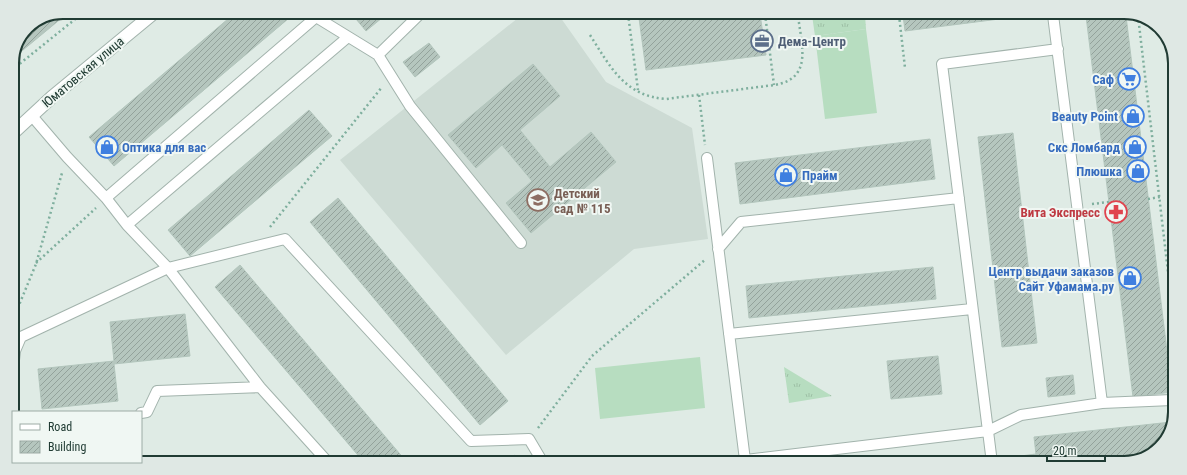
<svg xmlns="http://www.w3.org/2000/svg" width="1187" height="475" viewBox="0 0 1187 475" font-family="'Roboto Condensed',sans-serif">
	<defs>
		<pattern id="grass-tufts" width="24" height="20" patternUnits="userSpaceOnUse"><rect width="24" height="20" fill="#b7ddc0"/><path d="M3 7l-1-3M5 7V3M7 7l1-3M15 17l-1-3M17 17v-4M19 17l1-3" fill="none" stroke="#9dbfa5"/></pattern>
		<pattern id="building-hatch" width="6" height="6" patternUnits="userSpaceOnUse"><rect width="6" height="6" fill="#b5c6be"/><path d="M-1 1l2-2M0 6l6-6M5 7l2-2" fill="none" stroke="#93a29b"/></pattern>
	</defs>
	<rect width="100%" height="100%" fill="#dfebe5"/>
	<path fill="#cddbd4" d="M 523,14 L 558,14 L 606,82 L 692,128 L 708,239 L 634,249 L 506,355 L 340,160 Z"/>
	<path fill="url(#grass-tufts)" d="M 812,15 L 865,15 L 866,29 L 815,36 Z
		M 784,367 L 832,396 L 789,403 Z"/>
	<path fill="#b7ddc0" d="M 866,29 L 877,113 L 825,119 L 815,36 Z
		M 700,357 L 705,408 L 600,419 L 595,368 Z"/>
	<path fill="url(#building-hatch)" stroke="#b2c5bc" d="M 63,12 L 69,12 L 17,55 L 15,53 L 27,27 Z
		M 235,13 L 295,13 L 114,166 L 89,137 Z
		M 351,13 L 388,13 L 366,31 Z
		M 673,14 L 760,14 L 766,55 L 646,70 L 639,18 Z
		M 903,15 L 1023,15 L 1023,16 L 905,31 Z
		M 1086,16 L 1126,16 L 1172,392 L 1133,397 Z
		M 429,43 L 440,57 L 415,77 L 403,62 Z
		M 533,64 L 560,96 L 520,130 L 550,167 L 591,132 L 616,162 L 531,233 L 506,203 L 532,181 L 502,145 L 476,168 L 448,135 Z
		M 309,110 L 332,136 L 190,256 L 168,230 Z
		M 1013,133 L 1037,343 L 1002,347 L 978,137 Z
		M 930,139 L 935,179 L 740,204 L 735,163 Z
		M 338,198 L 508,401 L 480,425 L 310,222 Z
		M 240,265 L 405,460 L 362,460 L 215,287 Z
		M 933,267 L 936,299 L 749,318 L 746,286 Z
		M 185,314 L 190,356 L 114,364 L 118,401 L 42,409 L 38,369 L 114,361 L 110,322 Z
		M 938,356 L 942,394 L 891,399 L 887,361 Z
		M 1073,375 L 1075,394 L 1048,397 L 1046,378 Z
		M 1171,422 L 1171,431 L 1153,454 L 1125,463 L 1037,463 L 1034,437 Z
		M 1036,454 L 1037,463 L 1006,463 L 1005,458 Z
		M 969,460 L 970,462 L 946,462 Z"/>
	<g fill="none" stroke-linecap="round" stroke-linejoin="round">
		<g stroke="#a2b3ac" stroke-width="12">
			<path id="service" d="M 321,13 L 316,17 L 378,55 L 410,106 L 521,243
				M 1053,15 L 1102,403
				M 378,55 L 421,13
				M 32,116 L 67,157 L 106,198 L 127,225 L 168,268 L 260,387 L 326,460
				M 707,158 L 745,460
				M 106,198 L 316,17
				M 127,225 L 348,37
				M 718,249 L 741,222 L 959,198
				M 729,334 L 972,309
				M 12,378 L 15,351 L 21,337 L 168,268 L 285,239 L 471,441 L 529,439 L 542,461
				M 12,411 L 14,412
				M 141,413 L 147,412 L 157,391 L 260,387
				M 729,462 L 988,431 L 1021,415 L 1102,403 L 1172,400
				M 992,463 L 942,64 L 1058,49"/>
		</g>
		<g stroke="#a2b3ac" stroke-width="14">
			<path id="minor" d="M 12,134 L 52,97 L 155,12"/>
		</g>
		<path stroke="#7faf9e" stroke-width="2.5" stroke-dasharray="2 3" stroke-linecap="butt" d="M 628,14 L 638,90
			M 765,14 L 774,85
			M 899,15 L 905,68
			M 1138,16 L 1172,306
			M 590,35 C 610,66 624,96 666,99 L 774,85 C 814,79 801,44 798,15
			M 12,70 L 84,12
			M 699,95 L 705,145
			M 12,102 L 19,107
			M 1148,199 L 1160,197
			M 1092,204 L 1109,202
			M 270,227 L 382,87
			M 36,263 L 96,208
			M 12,322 L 36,264 L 62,173
			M 538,428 L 592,356 L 706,259
			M 511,461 L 516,455"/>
		<use href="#service" stroke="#fff" stroke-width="10"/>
		<use href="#minor" stroke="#fff" stroke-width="12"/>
	</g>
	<defs>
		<g id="office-ring" transform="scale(1.15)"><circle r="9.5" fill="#f0f7f3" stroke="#5c6f8a" stroke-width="1.5"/><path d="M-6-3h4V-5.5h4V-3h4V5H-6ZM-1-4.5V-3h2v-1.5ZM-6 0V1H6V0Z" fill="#5c6f8a"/></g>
		<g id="supermarket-ring" transform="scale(1.15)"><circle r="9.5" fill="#f0f7f3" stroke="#3f7fe0" stroke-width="1.5"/><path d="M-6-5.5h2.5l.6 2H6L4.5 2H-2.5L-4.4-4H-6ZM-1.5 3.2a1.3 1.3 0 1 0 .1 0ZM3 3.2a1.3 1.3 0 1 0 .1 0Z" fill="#3f7fe0"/></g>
		<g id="shop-ring" transform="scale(1.15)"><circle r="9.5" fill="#f0f7f3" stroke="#3f7fe0" stroke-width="1.5"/><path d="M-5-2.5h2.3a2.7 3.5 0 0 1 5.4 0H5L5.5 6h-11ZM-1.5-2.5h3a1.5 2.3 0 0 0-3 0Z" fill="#3f7fe0"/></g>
		<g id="school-ring" transform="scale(1.15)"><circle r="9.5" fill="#f0f7f3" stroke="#8d6e63" stroke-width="1.5"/><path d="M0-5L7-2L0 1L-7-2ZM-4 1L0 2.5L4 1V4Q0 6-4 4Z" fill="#8d6e63"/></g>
		<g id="pharmacy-ring" transform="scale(1.15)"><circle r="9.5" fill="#f0f7f3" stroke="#e0444e" stroke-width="1.5"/><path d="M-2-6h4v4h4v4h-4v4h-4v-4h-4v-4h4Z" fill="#e0444e"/></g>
	</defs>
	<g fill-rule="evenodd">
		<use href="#office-ring" x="762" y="41"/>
		<use href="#supermarket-ring" x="1129" y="79"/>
		<use href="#shop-ring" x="1133" y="116"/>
		<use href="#shop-ring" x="107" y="147"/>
		<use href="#shop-ring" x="1135" y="147"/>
		<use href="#shop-ring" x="1138" y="171"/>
		<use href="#shop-ring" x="786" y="175"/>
		<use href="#school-ring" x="538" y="200"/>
		<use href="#pharmacy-ring" x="1116" y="212"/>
		<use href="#shop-ring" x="1130" y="278"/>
	</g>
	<g text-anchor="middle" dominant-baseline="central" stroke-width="4" stroke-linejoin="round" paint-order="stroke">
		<g font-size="13" font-weight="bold" fill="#4e5e75" stroke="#f0f7f3" text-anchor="start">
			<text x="778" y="41">Дема-Центр</text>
		</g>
		<g font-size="13" fill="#203b33" stroke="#f0f7f3">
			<text transform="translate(83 72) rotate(-40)">Юматовская улица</text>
		</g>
		<g font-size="13" font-weight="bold" fill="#366cbe" stroke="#f0f7f3" text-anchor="end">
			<text x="1114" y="79">Саф</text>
			<text x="1118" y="116">Beauty Point</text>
			<text x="122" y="147" text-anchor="start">Оптика для вас</text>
			<text x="1120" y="147">Скс Ломбард</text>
			<text x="1122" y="171">Плюшка</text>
			<text x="802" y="175" text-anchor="start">Прайм</text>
			<text x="1114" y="271">Центр выдачи заказов<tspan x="1114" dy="15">Сайт Уфамама.ру</tspan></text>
		</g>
		<g font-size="13" font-weight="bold" fill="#785e54" stroke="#f0f7f3" text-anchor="start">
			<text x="554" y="193">Детский<tspan x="554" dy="15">сад № 115</tspan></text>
		</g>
		<g font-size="13" font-weight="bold" fill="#be3a42" stroke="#f0f7f3" text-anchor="end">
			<text x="1100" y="212">Вита Экспресс</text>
		</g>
	</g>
	<path d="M0 0H1187V475H0ZM63 19H1124A44 44 0 0 1 1168 63V412A44 44 0 0 1 1124 456H63A44 44 0 0 1 19 412V63A44 44 0 0 1 63 19Z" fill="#dfe8e4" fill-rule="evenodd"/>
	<path fill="none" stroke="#203b33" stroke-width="2" d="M63 19H1124A44 44 0 0 1 1168 63V412A44 44 0 0 1 1124 456H63A44 44 0 0 1 19 412V63A44 44 0 0 1 63 19Z"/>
	<rect x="12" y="411" width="130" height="52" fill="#f0f7f3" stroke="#9daca6"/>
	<rect x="20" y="424" width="20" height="6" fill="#ffffff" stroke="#9daca6"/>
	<text x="48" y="431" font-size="12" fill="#203b33">Road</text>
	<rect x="20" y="441" width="20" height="12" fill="url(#building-hatch)" stroke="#9daca6"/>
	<text x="48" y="451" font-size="12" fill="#203b33">Building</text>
	<path d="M1047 455v6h58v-6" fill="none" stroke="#203b33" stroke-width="2"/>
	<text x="1053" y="455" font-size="12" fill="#203b33" stroke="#f0f7f3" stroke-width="3" paint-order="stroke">20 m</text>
</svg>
